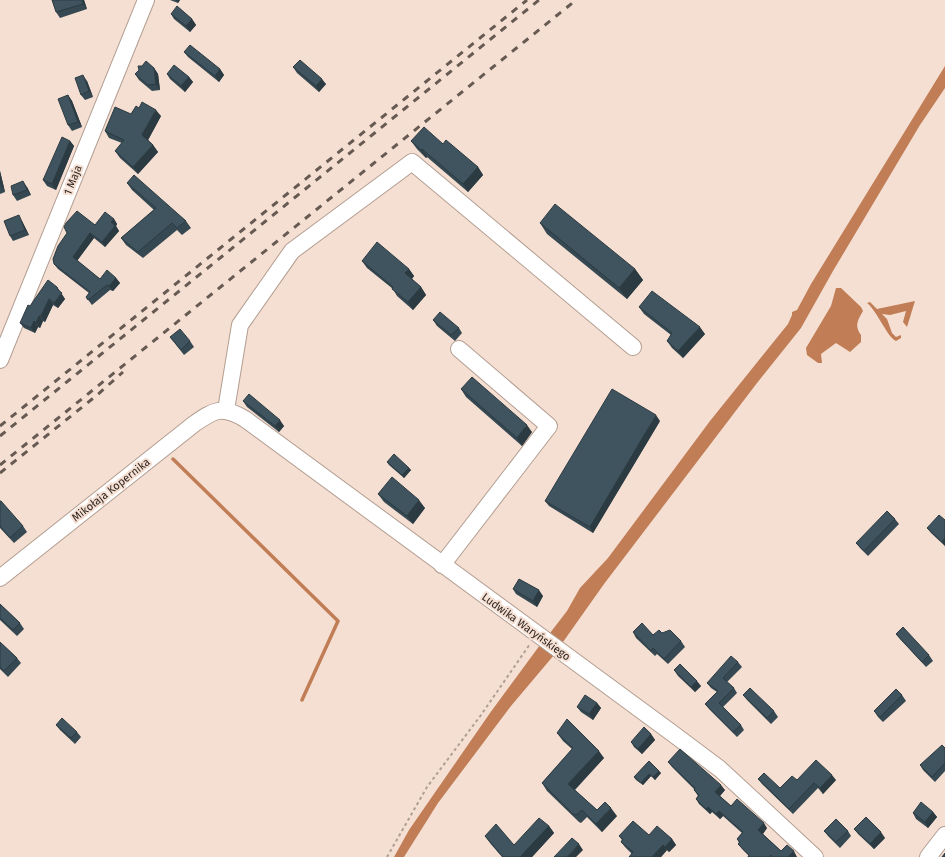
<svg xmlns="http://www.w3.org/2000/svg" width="945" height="857" viewBox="0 0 945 857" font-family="'Fira Sans',sans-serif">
	<rect width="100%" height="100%" fill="#f5dfd2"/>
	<path fill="#c07d56" d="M 945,66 L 945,88 L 920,125 L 833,271 L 801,328 L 757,383 L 604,584 L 563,642 L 550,633 L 567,611 L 580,588 L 608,558 L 710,421 L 788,324 L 792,315 L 792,312 L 797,310 L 811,284 Z
		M 836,288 L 841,288 L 861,307 L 863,311 C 858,320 854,326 861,335 L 861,342 L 850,352 L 836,343 L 821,354 L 822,363 L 818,363 L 807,355 L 806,348 L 831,306 Z
		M 915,301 L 907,327 L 903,322 L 906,311 L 890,315 L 882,314 L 887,319 L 892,333 L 896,337 L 901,335 L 901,338 L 896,341 C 887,337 878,312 867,303 L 870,302 L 877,309 Z
		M 540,645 L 554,655 L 511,706 L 438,803 L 404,857 L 394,857 L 409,830 L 490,713 Z"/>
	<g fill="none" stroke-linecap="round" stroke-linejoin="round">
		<path stroke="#c07d56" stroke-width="3.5" d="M 173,459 L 338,621 L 302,700"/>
		<g stroke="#b39e92" stroke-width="18">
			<path id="minor" d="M 0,360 L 146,0
				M 226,410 L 240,325 L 292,251 L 412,162 L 633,347
				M 442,565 L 549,426 L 459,349
				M 0,578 L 194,424 C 214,410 222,405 245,419 L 672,733 L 720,769 L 815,857
				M 928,857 L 945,835"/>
		</g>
		<path stroke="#af9e94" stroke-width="2" stroke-dasharray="3 3" stroke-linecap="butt" d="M 387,857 L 427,787 L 481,715 L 530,644"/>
		<use href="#minor" stroke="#fff" stroke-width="16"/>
		<path stroke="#665a52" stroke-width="3" stroke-dasharray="7 7" stroke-linecap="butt" d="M 0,426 L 527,0
			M 0,436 L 539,0
			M 0,465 L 576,0
			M 0,473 L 96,396 L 123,372"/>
	</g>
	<path fill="#364851" d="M 84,0 L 87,9 L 60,18 L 56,12 Z
		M 170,0 L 180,0 L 178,3 Z
		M 171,14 L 192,19 L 196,25 L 190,32 L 174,19 Z
		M 184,52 L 220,69 L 224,75 L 219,82 L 188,57 Z
		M 293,67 L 326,84 L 319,92 L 297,73 Z
		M 154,68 L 158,74 L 160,90 L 152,91 L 139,80 L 135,74 Z
		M 167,74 L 189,77 L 193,82 L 185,92 L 170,79 Z
		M 87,81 L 93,97 L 85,100 L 81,95 Z
		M 68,95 L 72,101 L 82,127 L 72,131 L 68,125 Z
		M 139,108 L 161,116 L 148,140 L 153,145 L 158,152 L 138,174 L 120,158 L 115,151 L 122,143 L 109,138 L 105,131 L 131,114 Z
		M 70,141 L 74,146 L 56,190 L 47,186 L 43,180 Z
		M 411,141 L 443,144 L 478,167 L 483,175 L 468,192 L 427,157 L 426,158 L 417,149 Z
		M 0,171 L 5,192 L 0,194 Z
		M 127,183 L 186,221 L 191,228 L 182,235 L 177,230 L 143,258 L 126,245 L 121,238 L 154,210 L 132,190 Z
		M 27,187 L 31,195 L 17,201 L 13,195 Z
		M 114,219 L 117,224 L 116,226 L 119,231 L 105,247 L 94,238 L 77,261 L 100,279 L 116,278 L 120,283 L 113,291 L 110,290 L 92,305 L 86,297 L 89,293 L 58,269 L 54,264 L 95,225 Z
		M 22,221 L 29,235 L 13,241 L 10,236 Z
		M 540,223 L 635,269 L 643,280 L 627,299 L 547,234 Z
		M 362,261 L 409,269 L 414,276 L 412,279 L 421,287 L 426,295 L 413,310 L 397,296 L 393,289 L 367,268 Z
		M 57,287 L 65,299 L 58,308 L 53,305 L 45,322 L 43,321 L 40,328 L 38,327 L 35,333 L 24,328 L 20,323 Z
		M 639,307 L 705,334 L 683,358 L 672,348 L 667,341 L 671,335 L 644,314 Z
		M 433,320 L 459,328 L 462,333 L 455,341 L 437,326 Z
		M 170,337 L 190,341 L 194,347 L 184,355 Z
		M 461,389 L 532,432 L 522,446 L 466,397 Z
		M 243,401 L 284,426 L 279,432 L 247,407 Z
		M 660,421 L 593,533 L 549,506 L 545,501 Z
		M 387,462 L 409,468 L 411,470 L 404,478 L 389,465 Z
		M 378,494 L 425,508 L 413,524 L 384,502 Z
		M 0,501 L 23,526 L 27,532 L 14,543 L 0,528 Z
		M 895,519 L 899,524 L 868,556 L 860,548 L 856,543 Z
		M 945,520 L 945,546 L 931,533 L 927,528 Z
		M 513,589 L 543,596 L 537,607 L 516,594 Z
		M 0,604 L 20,623 L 24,629 L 17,636 L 0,620 Z
		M 633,632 L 653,635 L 662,633 L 681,641 L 685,647 L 668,664 L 657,654 L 655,656 L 636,638 Z
		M 896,634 L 929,655 L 933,661 L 926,667 L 900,639 Z
		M 0,642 L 17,658 L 21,663 L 8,677 L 0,669 Z
		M 738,662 L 742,667 L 727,682 L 734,688 L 737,693 L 723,707 L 741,725 L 744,730 L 737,737 L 709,709 L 705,704 L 717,692 L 711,688 L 707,683 Z
		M 674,670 L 701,686 L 695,692 L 678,676 Z
		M 743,695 L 774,711 L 778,717 L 771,724 L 747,700 Z
		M 902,695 L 906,701 L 883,722 L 878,717 L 874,711 Z
		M 597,703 L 601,708 L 593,720 L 581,712 L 577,707 Z
		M 56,725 L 77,732 L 81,737 L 75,744 L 60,730 Z
		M 557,733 L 604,758 L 575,790 L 597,810 L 617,816 L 602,832 L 587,817 L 581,823 L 579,822 L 547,791 L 542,783 L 572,749 L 563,741 Z
		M 651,734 L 655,740 L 642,754 L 634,747 L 631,742 Z
		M 945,748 L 945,771 L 935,782 L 923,770 L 920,765 Z
		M 649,761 L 661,773 L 655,780 L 651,776 L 643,785 L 636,780 L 634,777 Z
		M 668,762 L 725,790 L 720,796 L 731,806 L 767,828 L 763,834 L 781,851 L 797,857 L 748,857 L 749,856 L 742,849 L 738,844 L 739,843 L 737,839 L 742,833 L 723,816 L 720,819 L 712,812 L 710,814 L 699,804 L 696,799 L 698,796 L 694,790 L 694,789 L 672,767 Z
		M 758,779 L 780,788 L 797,780 L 836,780 L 823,794 L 818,788 L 793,814 L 762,784 Z
		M 933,812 L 937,817 L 928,828 L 916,819 L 913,813 Z
		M 549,826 L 554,833 L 532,857 L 502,857 L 490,843 L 485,836 L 514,845 Z
		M 854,829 L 885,838 L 874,849 L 858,834 Z
		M 824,831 L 848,831 L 851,836 L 840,848 L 828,836 Z
		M 649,835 L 672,839 L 676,845 L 669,852 L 667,850 L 661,857 L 629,857 L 632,854 L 625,847 L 621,842 L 622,840 L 619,836 Z"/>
	<path fill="#2c3b42" d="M 82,0 L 84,0 L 87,9 L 83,4 Z
		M 176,0 L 180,0 L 178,3 Z
		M 192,19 L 196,25 L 190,32 L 186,26 Z
		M 154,68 L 158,74 L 160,90 L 156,84 Z
		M 220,69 L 224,75 L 219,82 L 215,76 Z
		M 83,75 L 87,81 L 93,97 L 89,91 Z
		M 189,77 L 193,82 L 185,92 L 181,86 Z
		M 322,79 L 326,84 L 319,92 L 316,86 Z
		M 68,95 L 72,101 L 82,127 L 78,122 Z
		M 156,110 L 161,116 L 147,142 L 142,135 Z
		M 70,141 L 74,146 L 56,190 L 52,184 Z
		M 153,145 L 158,152 L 138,174 L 133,167 Z
		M 422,149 L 427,157 L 426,158 L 421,150 Z
		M 478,167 L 483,175 L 468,192 L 463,184 Z
		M 0,171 L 5,192 L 1,186 L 0,181 Z
		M 23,181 L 27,187 L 31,195 L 27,190 Z
		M 19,215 L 29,235 L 25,230 Z
		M 114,219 L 117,224 L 116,226 L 119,231 L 105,247 L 102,242 L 111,222 Z
		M 90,233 L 94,238 L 76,262 L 73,257 Z
		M 409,269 L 414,276 L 410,281 L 405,273 Z
		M 635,269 L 643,280 L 627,299 L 619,288 Z
		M 116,278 L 120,283 L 113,291 L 109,286 Z
		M 57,287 L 65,299 L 58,308 L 54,303 L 58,290 Z
		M 421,287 L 426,295 L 413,310 L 408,302 Z
		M 49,299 L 53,305 L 45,322 L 41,316 Z
		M 39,316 L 43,321 L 40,328 L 36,323 Z
		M 34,321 L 38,327 L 35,333 L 31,328 Z
		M 700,327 L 705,334 L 683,358 L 678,351 Z
		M 656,415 L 660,421 L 593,533 L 590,527 Z
		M 280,420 L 284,426 L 279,432 L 275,426 Z
		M 527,425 L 532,432 L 522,446 L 517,438 Z
		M 409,468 L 411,470 L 404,478 L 402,475 Z
		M 419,500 L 425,508 L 413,524 L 407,516 Z
		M 945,538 L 945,546 L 942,542 Z
		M 539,590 L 543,596 L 537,607 L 533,601 Z
		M 697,681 L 701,686 L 695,692 L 691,687 Z
		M 597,703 L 601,708 L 593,720 L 589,714 Z
		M 651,734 L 655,740 L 642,754 L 638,749 Z
		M 599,751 L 604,758 L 573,791 L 568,784 Z
		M 659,771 L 661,773 L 655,780 L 653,777 Z
		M 649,774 L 651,776 L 643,785 L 641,783 Z
		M 832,775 L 836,780 L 823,794 L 820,788 Z
		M 721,785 L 725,790 L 719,797 L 715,792 Z
		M 708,807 L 712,812 L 710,814 L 706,809 Z
		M 611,808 L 617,816 L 602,832 L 596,824 Z
		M 719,811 L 723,816 L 720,819 L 716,814 Z
		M 933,812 L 937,817 L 928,828 L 925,822 Z
		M 764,823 L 767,828 L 762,835 L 758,830 Z
		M 549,826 L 554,833 L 532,857 L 520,857 Z
		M 881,832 L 885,838 L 874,849 L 870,844 Z
		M 672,839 L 676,845 L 669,852 L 665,847 Z
		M 579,844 L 583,850 L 576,857 L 567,857 Z
		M 663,845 L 667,850 L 661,857 L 652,857 Z
		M 794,851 L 797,857 L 788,857 Z"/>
	<path fill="#3f545e" stroke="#2c3b42" d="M 52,0 L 82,0 L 83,4 L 56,12 Z
		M 177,6 L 192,19 L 186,26 L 171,14 Z
		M 190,45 L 220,69 L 215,76 L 184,52 Z
		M 300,60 L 322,79 L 316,86 L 293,67 Z
		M 146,61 L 154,68 L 156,84 L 148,85 L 135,74 L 139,70 L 138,66 L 142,66 Z
		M 174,65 L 189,77 L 181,86 L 167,74 Z
		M 83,75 L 89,91 L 81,95 L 75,78 Z
		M 68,95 L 78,122 L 68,125 L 58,99 Z
		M 142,102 L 156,110 L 142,135 L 153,145 L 133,167 L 115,151 L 124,140 L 105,131 L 115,107 L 131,114 L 136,106 L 139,108 Z
		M 424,127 L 443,144 L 446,140 L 478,167 L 463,184 L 422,149 L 421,150 L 411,141 Z
		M 62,137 L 70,141 L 52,184 L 43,180 Z
		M 134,175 L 186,221 L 177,228 L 172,223 L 138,252 L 121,238 L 156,208 L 127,183 Z
		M 23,181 L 27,190 L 13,195 L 11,186 Z
		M 555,204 L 635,269 L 619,288 L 540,223 Z
		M 77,211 L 95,225 L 105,212 L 114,219 L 111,222 L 115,226 L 102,242 L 90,233 L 73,257 L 100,279 L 107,270 L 116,278 L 109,286 L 107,285 L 88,300 L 86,297 L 90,292 L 54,264 L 53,259 L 58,246 L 67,233 L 64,227 L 66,223 Z
		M 19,215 L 25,230 L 10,236 L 4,221 Z
		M 377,242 L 409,269 L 405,273 L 421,287 L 408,302 L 392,289 L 393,287 L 362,261 Z
		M 48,280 L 57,287 L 58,290 L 62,293 L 54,303 L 49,299 L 41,316 L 39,316 L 36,323 L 34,321 L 31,328 L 20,323 L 28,305 L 30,306 Z
		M 652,291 L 700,327 L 678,351 L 667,341 L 672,333 L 639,307 Z
		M 440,312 L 459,328 L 451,335 L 433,320 Z
		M 180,329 L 190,341 L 181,350 L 170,337 Z
		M 472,377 L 527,425 L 517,438 L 461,389 Z
		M 612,389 L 656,415 L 590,527 L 545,501 Z
		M 249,394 L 280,420 L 275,426 L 243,401 Z
		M 394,454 L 409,468 L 402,475 L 387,462 Z
		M 392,477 L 419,500 L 407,516 L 378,494 Z
		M 0,501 L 1,501 L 23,526 L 10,538 L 0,526 Z
		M 887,511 L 895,519 L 864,551 L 856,543 Z
		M 939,515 L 945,520 L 945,538 L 942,542 L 927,528 Z
		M 519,579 L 539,590 L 533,601 L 513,589 Z
		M 0,604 L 20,623 L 13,630 L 0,618 Z
		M 642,623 L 653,635 L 659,630 L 662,633 L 670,630 L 681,641 L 664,659 L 653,648 L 651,651 L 633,632 Z
		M 903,627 L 929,655 L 922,662 L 896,634 Z
		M 0,642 L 17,658 L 4,671 L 0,667 Z
		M 731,656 L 738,662 L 723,678 L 734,688 L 719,703 L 741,725 L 733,732 L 705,704 L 718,691 L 707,683 Z
		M 680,664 L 697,681 L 691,687 L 674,670 Z
		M 750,688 L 774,711 L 767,718 L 743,695 Z
		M 896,689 L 902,695 L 880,717 L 874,711 Z
		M 585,695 L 597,703 L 589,714 L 577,707 Z
		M 62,718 L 77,732 L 71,738 L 56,725 Z
		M 567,719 L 599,751 L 568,784 L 597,810 L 605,802 L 611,808 L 596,824 L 582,810 L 576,815 L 573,814 L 542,783 L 573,748 L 557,733 Z
		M 644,727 L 651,734 L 638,749 L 631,742 Z
		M 942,745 L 945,748 L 945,763 L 932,777 L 920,765 Z
		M 680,749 L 721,785 L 715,792 L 731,806 L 737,799 L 764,823 L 758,830 L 781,851 L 787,845 L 794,851 L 788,857 L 772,857 L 771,855 L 769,857 L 748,857 L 749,855 L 738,844 L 740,842 L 737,839 L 743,832 L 719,811 L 716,814 L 708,807 L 706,809 L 696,799 L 699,795 L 694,790 L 695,788 L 668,762 Z
		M 816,760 L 832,775 L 820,788 L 814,783 L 789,809 L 758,779 L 764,773 L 780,788 L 792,776 L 797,780 Z
		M 649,761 L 659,771 L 653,777 L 649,774 L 641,783 L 634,777 Z
		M 921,802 L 933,812 L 925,822 L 913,813 Z
		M 866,817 L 881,832 L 870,844 L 854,829 Z
		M 539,818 L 549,826 L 520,857 L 503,857 L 485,836 L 496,824 L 514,845 Z
		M 836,819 L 848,831 L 836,842 L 824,831 Z
		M 633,821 L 649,835 L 657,826 L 672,839 L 665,847 L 663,845 L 652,857 L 629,857 L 633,852 L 621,842 L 623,839 L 619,836 Z
		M 572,838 L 579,844 L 567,857 L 554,857 Z
		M 945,853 L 945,857 L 942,857 Z"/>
	<g text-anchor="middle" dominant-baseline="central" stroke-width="4" stroke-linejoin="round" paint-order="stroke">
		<g font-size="11" fill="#271f1a" stroke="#f5dfd2">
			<text transform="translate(73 180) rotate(-68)">1 Maja</text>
			<text transform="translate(111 490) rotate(-38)">Mikołaja Kopernika</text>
			<text transform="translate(526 627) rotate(36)">Ludwika Waryńskiego</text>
		</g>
	</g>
</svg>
